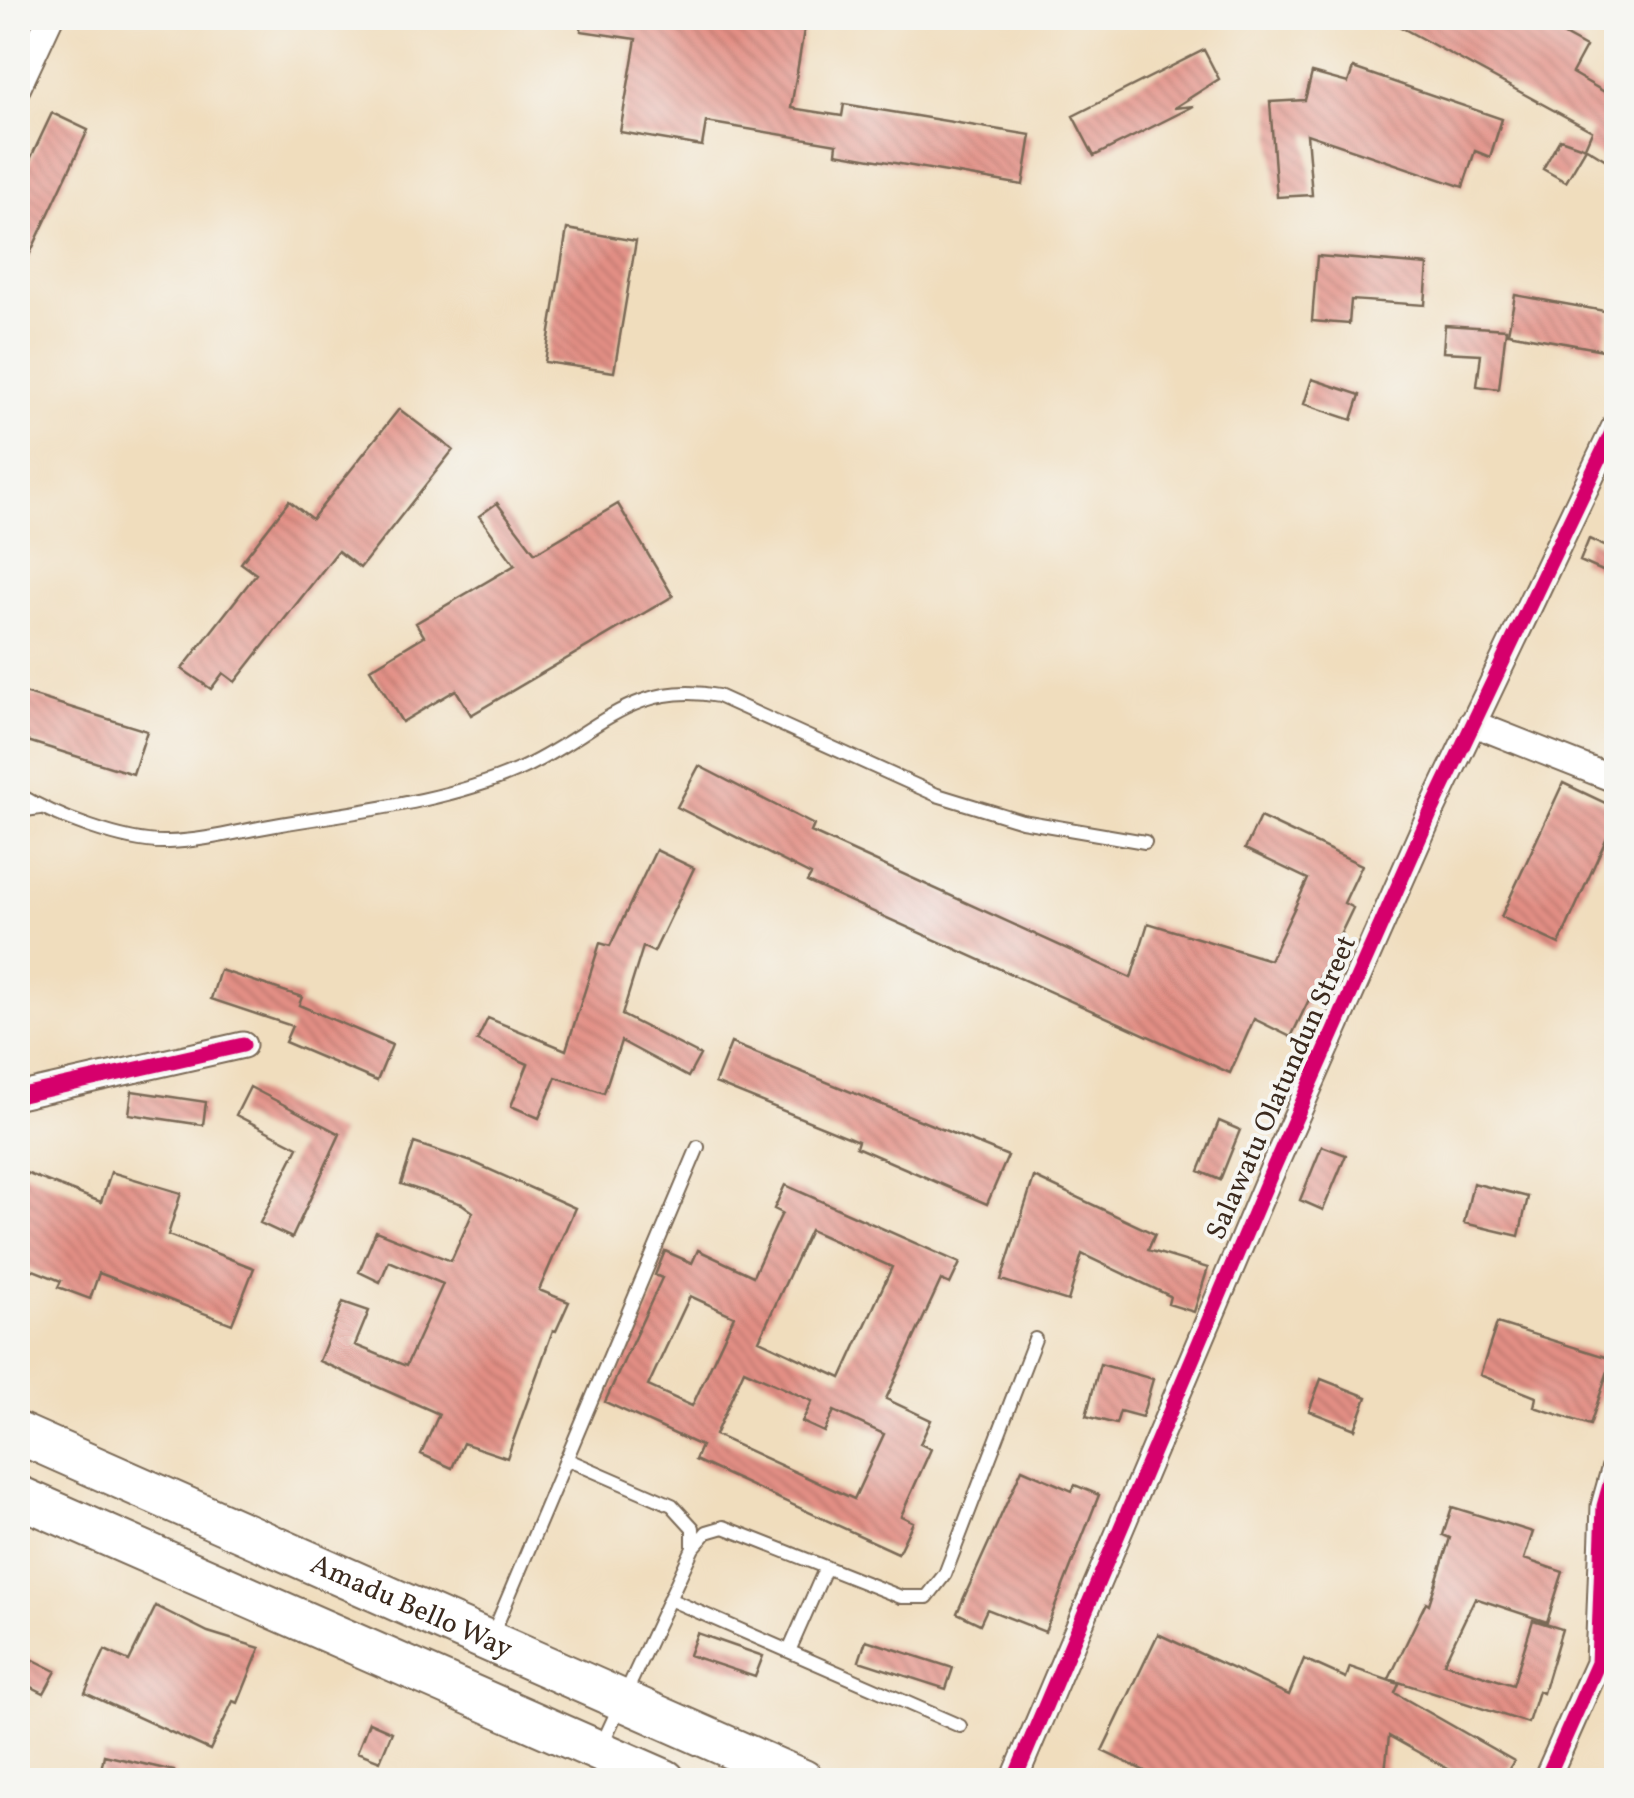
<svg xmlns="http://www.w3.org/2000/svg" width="1634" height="1798" viewBox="0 0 1634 1798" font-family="Vollkorn,serif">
	<defs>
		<pattern id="building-back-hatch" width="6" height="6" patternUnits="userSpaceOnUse" patternTransform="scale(2.5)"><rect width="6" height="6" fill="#e38f85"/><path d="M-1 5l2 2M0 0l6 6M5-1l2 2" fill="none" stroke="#b9756c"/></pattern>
	</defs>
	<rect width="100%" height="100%" fill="#f6f6f2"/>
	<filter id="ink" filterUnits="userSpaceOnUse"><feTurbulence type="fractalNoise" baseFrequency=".01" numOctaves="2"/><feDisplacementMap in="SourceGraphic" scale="20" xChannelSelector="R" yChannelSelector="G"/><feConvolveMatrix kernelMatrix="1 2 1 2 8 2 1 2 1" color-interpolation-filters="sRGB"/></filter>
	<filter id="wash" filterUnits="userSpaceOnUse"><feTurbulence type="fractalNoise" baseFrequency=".0048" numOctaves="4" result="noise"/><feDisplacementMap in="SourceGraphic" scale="40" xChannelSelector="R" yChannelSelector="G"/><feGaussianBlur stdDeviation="2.25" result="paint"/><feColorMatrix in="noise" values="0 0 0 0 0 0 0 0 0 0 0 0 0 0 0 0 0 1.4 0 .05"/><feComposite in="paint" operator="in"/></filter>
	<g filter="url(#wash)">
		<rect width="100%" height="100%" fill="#f0ddbd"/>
		<g id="blocks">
			<path fill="url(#building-back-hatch)" fill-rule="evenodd" d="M 582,18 L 806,18 L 791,108 L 842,116 L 844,104 L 1031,135 L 1023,185 L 836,153 L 837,144 L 706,122 L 702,146 L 620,132 L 636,39 L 581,31 Z
				M 1384,18 L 1533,18 L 1586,47 L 1572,73 L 1608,94 L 1616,75 L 1616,166 L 1585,147 L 1592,131 Z
				M 1204,50 L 1219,79 L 1174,108 L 1194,106 L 1094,156 L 1073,116 Z
				M 1353,68 L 1502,119 L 1490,157 L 1475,151 L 1463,187 L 1307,134 L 1312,195 L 1277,197 L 1270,102 L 1305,100 L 1312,73 L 1348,83 Z
				M 52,113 L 88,130 L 18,279 L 18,185 Z
				M 1560,139 L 1586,148 L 1566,182 L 1543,169 Z
				M 567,229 L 636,241 L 614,372 L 545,362 Z
				M 1317,256 L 1428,265 L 1425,305 L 1351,300 L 1349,324 L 1312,321 Z
				M 1515,295 L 1610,312 L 1603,350 L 1508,333 Z
				M 1445,325 L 1506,329 L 1499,389 L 1477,386 L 1481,354 L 1443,352 Z
				M 1312,379 L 1360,395 L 1352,420 L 1304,404 Z
				M 399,409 L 453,450 L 360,568 L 338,551 L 235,682 L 223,673 L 211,689 L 182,669 L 256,574 L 241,563 L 289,501 L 312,519 Z
				M 497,503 L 535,553 L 618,504 L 673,596 L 471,715 L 456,690 L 402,722 L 370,669 L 424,636 L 416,623 L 515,565 L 479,516 Z
				M 1589,539 L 1616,551 L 1616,577 L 1580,561 Z
				M 18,691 L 147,731 L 133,774 L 18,738 Z
				M 699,766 L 814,825 L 811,832 L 1131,978 L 1148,923 L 1270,960 L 1308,879 L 1245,849 L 1260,817 L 1362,865 L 1344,903 L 1353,908 L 1291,1037 L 1254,1019 L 1230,1073 L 807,882 L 811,875 L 677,807 Z
				M 1563,783 L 1616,808 L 1616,817 L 1559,944 L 1501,917 Z
				M 656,850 L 694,868 L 654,952 L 643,947 L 622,1015 L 700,1055 L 688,1077 L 621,1041 L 604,1093 L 556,1077 L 539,1118 L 511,1106 L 528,1064 L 477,1041 L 488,1018 L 566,1050 L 600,943 L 610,946 Z
				M 220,970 L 302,997 L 299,1005 L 392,1045 L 377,1081 L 285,1042 L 292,1026 L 211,999 Z
				M 731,1043 L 1008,1156 L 987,1204 L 856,1147 L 858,1141 L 715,1083 Z
				M 250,1087 L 340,1134 L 292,1238 L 260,1223 L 298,1147 L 236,1115 Z
				M 132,1091 L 206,1102 L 203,1125 L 129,1114 Z
				M 1219,1121 L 1240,1130 L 1220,1180 L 1199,1171 Z
				M 414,1143 L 475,1163 L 575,1208 L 539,1290 L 569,1302 L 556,1331 L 553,1330 L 507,1458 L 463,1443 L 452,1468 L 421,1454 L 439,1414 L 319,1361 L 343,1302 L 369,1311 L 355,1345 L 406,1366 L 443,1284 L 389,1261 L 380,1282 L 359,1272 L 376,1231 L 451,1261 L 473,1212 L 462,1204 L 401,1184 Z
				M 1322,1146 L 1346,1155 L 1323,1210 L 1300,1200 Z
				M 18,1170 L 101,1202 L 111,1172 L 181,1193 L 168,1235 L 254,1268 L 232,1324 L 99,1273 L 90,1299 L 58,1287 L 61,1281 L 18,1264 Z
				M 1034,1177 L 1155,1234 L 1148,1250 L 1208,1268 L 1194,1312 L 1168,1304 L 1170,1296 L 1082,1254 L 1068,1301 L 1001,1280 Z
				M 1473,1183 L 1528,1197 L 1519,1236 L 1464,1223 Z
				M 785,1185 L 960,1263 L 950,1284 L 941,1280 L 886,1399 L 931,1420 L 920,1444 L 931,1449 L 901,1516 L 913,1522 L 898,1553 L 695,1460 L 701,1446 L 605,1402 L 662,1278 L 655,1275 L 665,1251 L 692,1263 L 698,1250 L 753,1276 L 782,1213 L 774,1209 ZM 810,1230 L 892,1267 L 841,1378 L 759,1340 ZM 690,1296 L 734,1316 L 692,1406 L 648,1386 ZM 744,1370 L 812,1401 L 802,1422 L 824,1432 L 834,1411 L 884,1434 L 854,1499 L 715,1435 Z
				M 1497,1323 L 1612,1359 L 1590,1425 L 1534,1407 L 1536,1397 L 1480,1375 Z
				M 1100,1364 L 1153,1379 L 1142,1417 L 1120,1411 L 1116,1424 L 1086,1416 Z
				M 1321,1379 L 1367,1397 L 1355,1429 L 1309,1411 Z
				M 1022,1469 L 1072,1491 L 1075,1485 L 1099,1495 L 1045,1632 L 987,1609 L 980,1624 L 957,1613 Z
				M 1452,1507 L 1533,1532 L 1524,1559 L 1563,1572 L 1547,1622 L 1475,1598 L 1444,1663 L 1513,1685 L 1533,1620 L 1562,1629 L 1543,1693 L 1538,1691 L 1528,1723 L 1389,1679 L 1426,1602 L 1429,1604 L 1450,1538 L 1443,1535 Z
				M 156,1606 L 208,1632 L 260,1648 L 238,1703 L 233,1701 L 210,1750 L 85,1693 L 105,1650 L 129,1661 Z
				M 697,1633 L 763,1656 L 755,1677 L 689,1655 Z
				M 1158,1634 L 1289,1695 L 1304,1659 L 1346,1678 L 1350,1667 L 1399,1684 L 1395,1693 L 1514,1761 L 1502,1780 L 1468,1780 L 1389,1736 L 1384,1780 L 1164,1780 L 1102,1751 Z
				M 866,1640 L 953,1668 L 946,1689 L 859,1661 Z
				M 18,1652 L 56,1671 L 44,1693 L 18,1680 Z
				M 369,1722 L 392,1732 L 380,1761 L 357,1752 Z
				M 104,1755 L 174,1771 L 173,1780 L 99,1780 Z"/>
		</g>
	</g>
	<g filter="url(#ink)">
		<use href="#blocks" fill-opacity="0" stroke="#7a6956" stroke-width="2.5"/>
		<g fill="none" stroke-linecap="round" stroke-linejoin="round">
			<g stroke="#7a6956" stroke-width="16">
				<path id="lane" d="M 18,794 C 54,816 126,844 168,842 C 206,841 244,830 281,824 C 359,811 445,802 518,770 C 592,738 630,679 718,696 L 937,795 L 1022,821 L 1145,842
					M 18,811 L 40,808
					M 566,1459 L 672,1505 L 693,1528 L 693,1548
					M 669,1599 L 960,1726
					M 491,1638 L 698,1147
					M 789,1651 L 826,1567
					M 602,1744 L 693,1548 L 707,1532 L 724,1527 L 901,1597 L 927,1597 L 945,1574 L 1035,1339"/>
			</g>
			<g stroke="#7a6956" stroke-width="29">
				<path id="street" d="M 18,87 L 50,18
					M 1472,723 L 1616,780
					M 18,1096 L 243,1045
					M 1014,1780 L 1272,1171 L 1430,814 L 1616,424
					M 1546,1780 L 1598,1663 L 1604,1506 L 1616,1463"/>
			</g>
			<g stroke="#7a6956" stroke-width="44">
				<g id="primary">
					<path id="s1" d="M 18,1433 L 803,1780"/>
					<path d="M 18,1496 L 665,1780"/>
				</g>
			</g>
			<use href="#lane" stroke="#fff" stroke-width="12"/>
			<use href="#street" stroke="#fff" stroke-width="25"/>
			<use href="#primary" stroke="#fff" stroke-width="40"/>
			<g stroke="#f6f6f2" stroke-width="21">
				<path id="cycleway" d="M 18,1096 L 243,1045
					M 1014,1780 L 1272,1171 L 1430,814 L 1616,424
					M 1546,1780 L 1598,1663 L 1604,1506 L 1616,1463"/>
			</g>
			<use href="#cycleway" stroke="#d6006c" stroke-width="15"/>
		</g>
	</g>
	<g text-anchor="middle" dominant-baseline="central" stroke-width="8" stroke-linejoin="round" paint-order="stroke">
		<g font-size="28" fill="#3b2a1e" stroke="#f6f6f2">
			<text transform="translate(1282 1088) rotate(-66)">Salawatu Olatundun Street</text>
			<text stroke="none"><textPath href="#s1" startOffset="430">Amadu Bello Way</textPath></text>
		</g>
	</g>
	<rect width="1634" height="1798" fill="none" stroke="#f6f6f2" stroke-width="60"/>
</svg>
